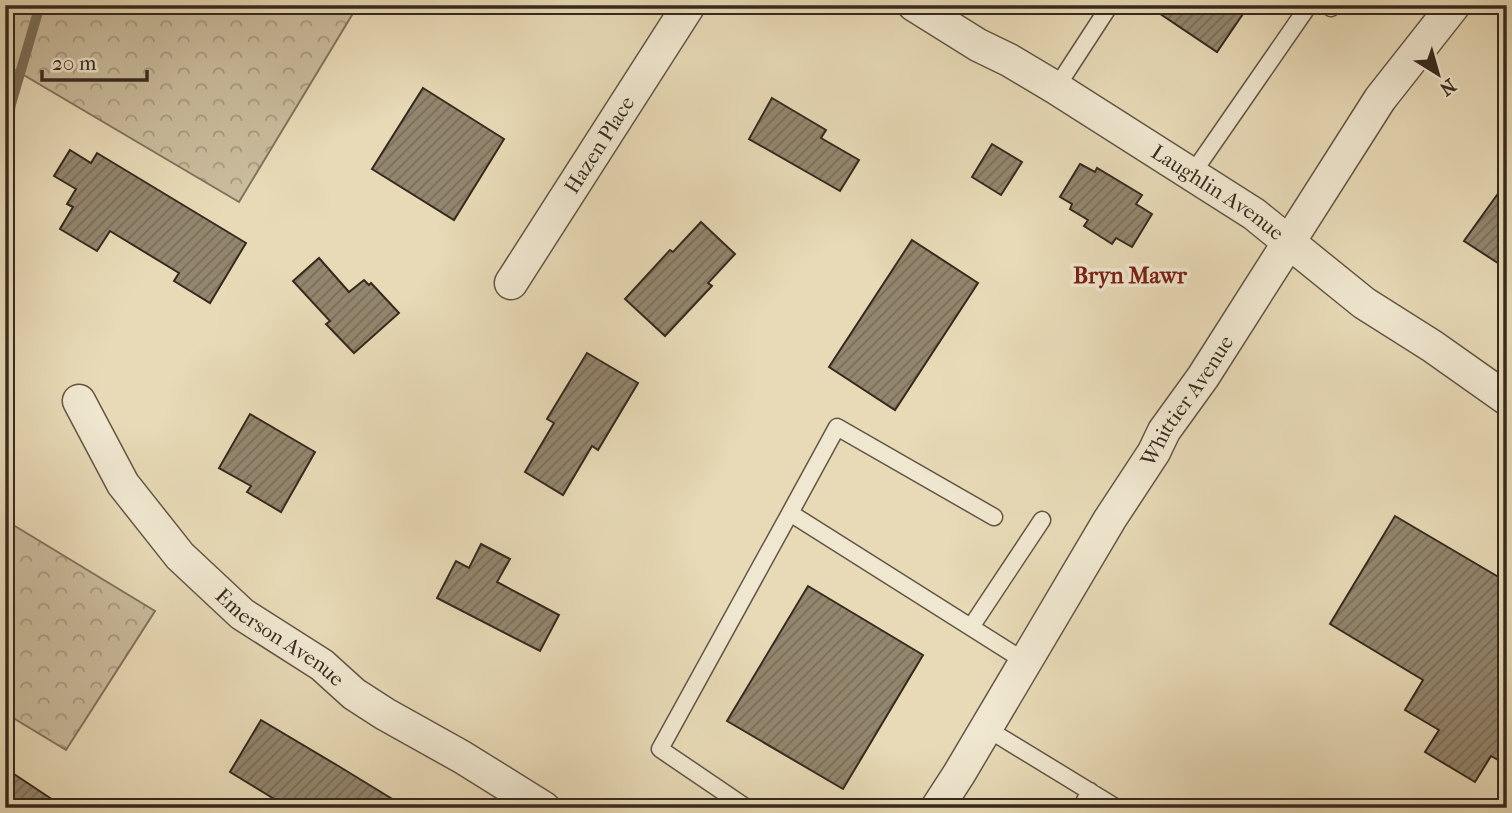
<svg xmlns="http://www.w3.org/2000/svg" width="1512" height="813" viewBox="0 0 1512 813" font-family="'IM FELL French Canon',serif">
	<defs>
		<pattern id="park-crowns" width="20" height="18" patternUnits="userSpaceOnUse" patternTransform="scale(1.75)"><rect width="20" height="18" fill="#cabc9d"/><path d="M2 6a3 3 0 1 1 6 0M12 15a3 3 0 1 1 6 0" fill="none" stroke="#a5997f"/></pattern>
		<pattern id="building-hatch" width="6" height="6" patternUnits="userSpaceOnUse" patternTransform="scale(1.75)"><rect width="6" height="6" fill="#93866e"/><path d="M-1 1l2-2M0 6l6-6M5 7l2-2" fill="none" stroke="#796e5a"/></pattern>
	</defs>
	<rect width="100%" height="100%" fill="#e8dab7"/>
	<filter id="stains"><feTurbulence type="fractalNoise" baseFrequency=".00286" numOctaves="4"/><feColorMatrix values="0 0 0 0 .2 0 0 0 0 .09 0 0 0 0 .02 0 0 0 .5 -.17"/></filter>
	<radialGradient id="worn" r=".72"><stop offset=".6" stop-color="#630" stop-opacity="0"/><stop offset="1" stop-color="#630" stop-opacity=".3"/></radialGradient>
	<path fill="url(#park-crowns)" stroke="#80735e" stroke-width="2" d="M 5,5 L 358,5 L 239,202 L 5,64 Z
		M 5,520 L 155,611 L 66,750 L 5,713 Z"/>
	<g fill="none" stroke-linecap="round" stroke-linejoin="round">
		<path stroke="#7c705b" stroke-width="10" d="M 5,140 L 11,104 L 40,5"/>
	</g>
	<path fill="url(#building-hatch)" stroke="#362a1e" stroke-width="2" d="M 1147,5 L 1249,5 L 1217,52 Z
		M 423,88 L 504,139 L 454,220 L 372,169 Z
		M 772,98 L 826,130 L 821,138 L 859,160 L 840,191 L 749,139 Z
		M 992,144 L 1022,162 L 1001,195 L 972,177 Z
		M 70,150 L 91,163 L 97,153 L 246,243 L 210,303 L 174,281 L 179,273 L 110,231 L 97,251 L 60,229 L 73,207 L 67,204 L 76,189 L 54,176 Z
		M 1080,164 L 1095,172 L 1097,168 L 1142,195 L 1136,204 L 1152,214 L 1132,247 L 1116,238 L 1112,244 L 1084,226 L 1088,220 L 1070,209 L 1072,204 L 1060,197 Z
		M 1507,181 L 1507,269 L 1464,241 Z
		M 701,222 L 735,254 L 708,283 L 712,286 L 665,336 L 625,299 L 670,250 L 673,252 Z
		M 912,240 L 978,283 L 895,410 L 829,367 Z
		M 319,258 L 349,292 L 364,280 L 369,285 L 371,283 L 399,313 L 354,353 L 326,324 L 330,321 L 293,281 Z
		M 587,353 L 638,383 L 598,450 L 592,446 L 563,495 L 525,472 L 554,423 L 547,419 Z
		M 250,414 L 315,452 L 281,512 L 247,492 L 251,486 L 219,468 Z
		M 1395,516 L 1507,582 L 1507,765 L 1491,756 L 1475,782 L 1425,752 L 1439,730 L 1405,710 L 1423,680 L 1330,624 Z
		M 481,544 L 510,559 L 497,582 L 559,615 L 540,651 L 437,598 L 456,561 L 469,568 Z
		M 808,586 L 923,655 L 843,789 L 727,721 Z
		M 261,720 L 340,767 L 407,808 L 289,808 L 230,772 Z
		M 5,768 L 65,808 L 5,808 Z"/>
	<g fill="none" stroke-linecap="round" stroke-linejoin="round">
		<g stroke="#625644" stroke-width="19">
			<path id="lane" d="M 1327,5 L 1331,8 L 1333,5
				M 1056,88 L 1110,5
				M 1192,174 L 1309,5
				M 790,513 L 837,427 L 994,517
				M 971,627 L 1042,520
				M 986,728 L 1117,808
				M 747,808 L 660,749 L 790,513 L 1026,662
				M 1081,808 L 1090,791"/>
		</g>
		<g stroke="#625644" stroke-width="35">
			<g id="street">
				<path id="s1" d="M 914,5 L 978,45 L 1009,60 L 1056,88 L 1254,214 L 1364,303 L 1432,346 L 1507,399"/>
				<path id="s2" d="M 511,283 L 689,5"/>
				<path id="s3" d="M 79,401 L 123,484 L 180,556 L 242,614 L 322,665 L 354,694 L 385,714 L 462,757 L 544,808"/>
				<path id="s4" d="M 937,808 L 959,774 L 1110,519 L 1154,452 L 1164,431 L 1203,377 L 1380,99 L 1454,5"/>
			</g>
		</g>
		<use href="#lane" stroke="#f0e7d0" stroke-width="16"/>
		<use href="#street" stroke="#f0e7d0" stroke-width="32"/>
	</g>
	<g text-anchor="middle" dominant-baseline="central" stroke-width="7" stroke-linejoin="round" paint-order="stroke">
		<g font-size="21" fill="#362a1e" stroke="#f0e7d0">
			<text stroke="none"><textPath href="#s2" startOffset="164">Hazen Place</textPath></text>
			<text stroke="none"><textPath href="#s1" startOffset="357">Laughlin Avenue</textPath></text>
			<text stroke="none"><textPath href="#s4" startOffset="478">Whittier Avenue</textPath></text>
			<text stroke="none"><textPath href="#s3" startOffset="315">Emerson Avenue</textPath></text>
		</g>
		<g font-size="23" font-weight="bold" fill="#7a1f14" stroke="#f0e7d0">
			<text x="1130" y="275">Bryn Mawr</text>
		</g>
	</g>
	<rect width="1512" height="813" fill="none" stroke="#e8dab7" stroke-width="28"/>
	<rect x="7" y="7" width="1498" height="799" fill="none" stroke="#362a1e" stroke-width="3.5"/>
	<rect x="14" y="14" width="1484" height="785" fill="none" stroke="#362a1e" stroke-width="2"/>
	<g transform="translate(1438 74) rotate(143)" stroke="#f0e7d0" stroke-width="5" paint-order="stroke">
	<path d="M0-5L12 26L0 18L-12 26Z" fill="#362a1e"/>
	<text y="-10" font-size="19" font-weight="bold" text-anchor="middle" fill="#362a1e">N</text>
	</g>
	<path d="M42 70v10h105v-10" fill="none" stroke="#362a1e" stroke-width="3.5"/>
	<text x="52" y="70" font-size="21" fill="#362a1e" stroke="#f0e7d0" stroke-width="5" paint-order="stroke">20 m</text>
	<rect width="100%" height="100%" filter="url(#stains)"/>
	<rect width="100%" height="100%" fill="url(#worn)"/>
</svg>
